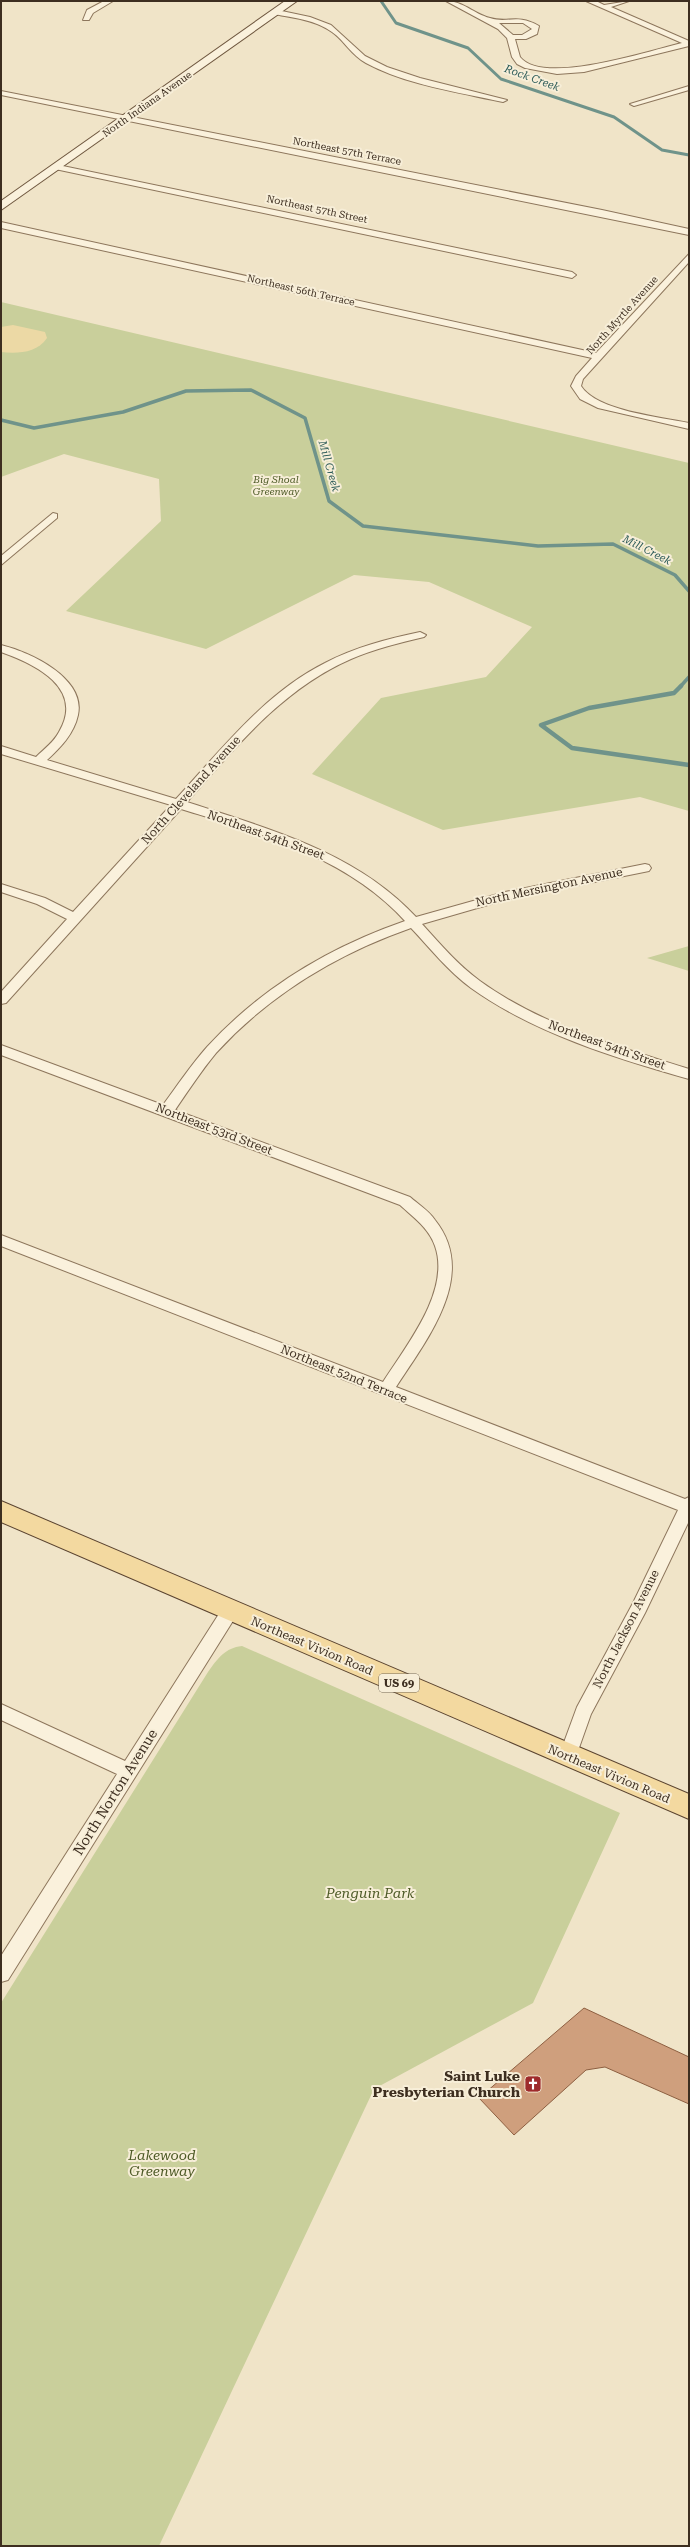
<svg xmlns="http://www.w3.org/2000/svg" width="690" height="2547" viewBox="0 0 690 2547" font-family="'Roboto Serif',serif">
	<rect width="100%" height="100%" fill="#f0e4c8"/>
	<path fill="#c9cf9b" d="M 1,302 L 689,463 L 689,811 L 640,797 L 443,830 L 312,774 L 381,698 L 486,677 L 532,627 L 429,582 L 354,575 L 206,649 L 66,611 L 161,521 L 159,479 L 64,454 L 1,477 Z
		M 689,946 L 689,971 L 647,958 Z
		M 242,1646 L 620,1813 L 533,2003 L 374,2089 L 159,2546 L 1,2546 L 1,2003 L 208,1672 C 218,1658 225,1648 242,1646 Z"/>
	<path fill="#ecd9a5" d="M 13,325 L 45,332 L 47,338 C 37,353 17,354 1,352 L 1,327 Z"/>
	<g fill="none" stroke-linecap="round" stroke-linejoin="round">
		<path stroke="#6f938a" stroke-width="3" d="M 381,1 L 396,23 L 468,48 L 501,79 L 614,117 L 662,150 L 689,155"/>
		<path stroke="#6f938a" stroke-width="3.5" d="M 1,420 L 34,428 L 123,412 L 186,391 L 251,390 L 305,418 L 329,501 L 363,526 L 538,546 L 613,544 L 675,575 L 689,591
			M 680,687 L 689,677"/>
		<path stroke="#6f938a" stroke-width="4.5" d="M 681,686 L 674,693 L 589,708 L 541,725 L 572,748 L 689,765"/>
	</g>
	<path fill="#cf9f7d" stroke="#8d5f41" d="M 584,2008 L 689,2057 L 689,2104 L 605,2067 L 586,2070 L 514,2135 L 479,2098 Z"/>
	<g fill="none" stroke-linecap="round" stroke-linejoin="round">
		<g stroke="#8d765c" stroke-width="2">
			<path id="street" d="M 104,1 L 113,1 L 93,13 L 89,20 L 83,20 L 87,10 Z
				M 446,1 C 463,1 474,14 490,18 C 508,24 516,13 539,26 L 537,34 L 526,39 L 515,39 L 520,57 C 543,86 648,51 682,43 L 586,1 L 596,1 L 604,5 L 629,1 L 611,7 L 689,41 L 689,46 L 584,72 L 557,74 L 525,68 L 517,64 L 512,57 L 507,38 L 498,29 ZM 499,23 L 523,23 L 532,29 L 522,35 L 513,35 Z
				M 277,10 L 310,17 L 331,25 L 365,56 L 387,67 L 420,78 L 507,100 L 503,102 C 457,92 407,85 366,63 C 351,55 345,41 332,32 C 316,20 294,18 274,14 Z
				M 689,86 L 689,90 L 634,106 L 630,104 Z
				M 1,91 L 602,210 L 689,229 L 689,235 L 1,95 Z
				M 58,165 L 572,272 L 576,275 L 572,278 L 55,169 L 54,167 Z
				M 1,222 L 596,353 L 689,254 L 689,262 L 583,379 L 581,386 C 597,411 660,417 689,423 L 689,429 L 598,408 L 580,399 L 571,386 L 576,376 L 592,358 L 1,228 Z
				M 53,513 L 57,514 L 57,518 L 1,565 L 1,556 Z
				M 420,632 L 426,635 L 424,637 C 399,643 374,649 351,659 C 282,689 235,748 187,802 C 269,829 356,852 416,917 L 505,892 L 645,864 L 649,865 L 651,868 L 649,871 L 505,900 L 422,924 C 440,944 458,965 480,981 C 542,1026 617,1046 689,1069 L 689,1079 C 615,1058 534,1033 471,988 C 448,971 430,948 411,928 C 337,954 269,995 216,1053 C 201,1071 188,1091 175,1110 L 410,1197 C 418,1204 429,1211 435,1220 C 479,1275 427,1339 396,1387 L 685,1499 L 689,1497 L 689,1521 L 645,1613 L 591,1714 L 574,1762 L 568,1764 L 562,1762 L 559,1756 L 577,1707 L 633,1603 L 678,1510 L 1,1246 L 1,1235 L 383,1382 C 406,1346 451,1291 435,1246 C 429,1228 413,1217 400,1205 L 1,1055 L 1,1045 L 163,1105 C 177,1086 191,1065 207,1047 C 261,988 330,947 405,921 C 347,857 261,834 181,809 L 6,1003 L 1,1004 L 1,992 L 67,919 L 37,904 L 1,892 L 1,884 L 45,898 L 73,912 L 171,805 L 1,754 L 1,746 L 36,757 C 44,749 54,742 59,732 C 85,688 35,664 1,652 L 1,645 C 30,652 86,678 78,715 C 74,734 60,748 47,760 L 176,799 C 221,750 265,693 325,663 C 355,647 387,639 420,632 Z
				M 230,1604 L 236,1606 L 239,1611 L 236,1616 L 8,1980 L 1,1982 L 1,1956 L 117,1774 L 1,1720 L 1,1704 L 125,1761 L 224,1606 Z"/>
		</g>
		<g stroke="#6f573f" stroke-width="2">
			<path id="secondary" d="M 285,1 L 297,1 L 1,210 L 1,201 Z"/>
		</g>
		<g stroke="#5b4430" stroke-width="2">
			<path id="primary" d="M 1,1501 L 689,1794 L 689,1819 L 1,1522 Z"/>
		</g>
		<use href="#street" fill="#faf1dc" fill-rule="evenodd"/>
		<use href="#secondary" fill="#faf1dc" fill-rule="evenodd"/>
		<use href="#primary" fill="#f3d9a0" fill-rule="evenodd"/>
	</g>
	<defs>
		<g id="church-square" transform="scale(0.9)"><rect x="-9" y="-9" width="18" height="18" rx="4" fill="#9e2a2b" stroke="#f7eed8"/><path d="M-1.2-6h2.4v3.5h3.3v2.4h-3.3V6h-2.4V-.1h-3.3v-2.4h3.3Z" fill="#fff"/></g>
	</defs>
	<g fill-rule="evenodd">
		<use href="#church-square" x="533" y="2084"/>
	</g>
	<g text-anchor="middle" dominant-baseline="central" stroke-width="4" stroke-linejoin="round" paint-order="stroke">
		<g font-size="10" fill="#3d2e20" stroke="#f7eed8">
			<text transform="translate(147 104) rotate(-35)">North Indiana Avenue</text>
			<text transform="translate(347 151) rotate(11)">Northeast 57th Terrace</text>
			<text transform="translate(317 209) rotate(12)">Northeast 57th Street</text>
			<text transform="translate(301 290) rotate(13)">Northeast 56th Terrace</text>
			<text transform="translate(622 315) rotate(-48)">North Myrtle Avenue</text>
		</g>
		<g font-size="10" font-style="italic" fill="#4d5a26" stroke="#f7eed8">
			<text x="276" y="479">Big Shoal<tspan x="276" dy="12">Greenway</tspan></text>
		</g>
		<g font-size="11" font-style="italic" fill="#2f5d5a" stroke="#f7eed8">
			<text transform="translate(532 78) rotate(20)">Rock Creek</text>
			<text transform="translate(329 466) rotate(74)">Mill Creek</text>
			<text transform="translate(647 550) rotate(27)">Mill Creek</text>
		</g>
		<rect fill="#f7eed8" stroke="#756857" stroke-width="1" x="379" y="1674" width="40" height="18" rx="3"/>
		<g font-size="11" font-weight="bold" fill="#3d2e20">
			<text x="399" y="1683">US 69</text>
		</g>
		<g font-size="12" fill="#3d2e20" stroke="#f7eed8">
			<text transform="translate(191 790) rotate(-48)">North Cleveland Avenue</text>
			<text transform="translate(266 835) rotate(20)">Northeast 54th Street</text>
			<text transform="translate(549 887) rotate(-12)">North Mersington Avenue</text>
			<text transform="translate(607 1045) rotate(20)">Northeast 54th Street</text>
			<text transform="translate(214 1129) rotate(21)">Northeast 53rd Street</text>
			<text transform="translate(344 1374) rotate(22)">Northeast 52nd Terrace</text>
			<text transform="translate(626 1629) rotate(-63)">North Jackson Avenue</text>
			<text transform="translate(312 1646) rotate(23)">Northeast Vivion Road</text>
			<text transform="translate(609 1774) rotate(23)">Northeast Vivion Road</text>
		</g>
		<g font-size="14" fill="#3d2e20" stroke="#f7eed8">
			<text transform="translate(115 1792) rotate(-58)">North Norton Avenue</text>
		</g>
		<g font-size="14" font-style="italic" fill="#4d5a26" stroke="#f7eed8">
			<text x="370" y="1893">Penguin Park</text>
			<text x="162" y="2155">Lakewood<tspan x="162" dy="16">Greenway</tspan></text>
		</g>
		<g font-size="14" font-weight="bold" fill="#3d2e20" stroke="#f7eed8" text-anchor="end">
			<text x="520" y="2076">Saint Luke<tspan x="520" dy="16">Presbyterian Church</tspan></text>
		</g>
	</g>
	<rect width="690" height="2547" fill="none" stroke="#3d2e20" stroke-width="4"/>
</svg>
